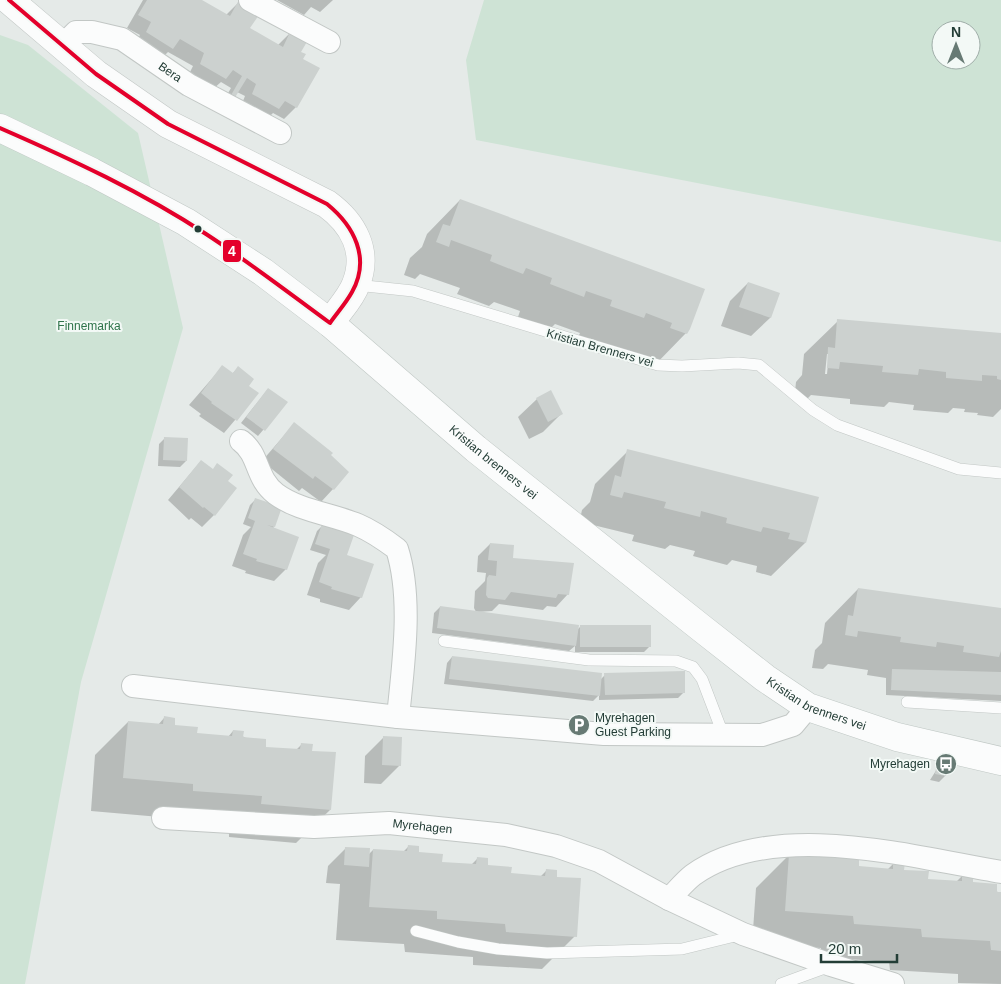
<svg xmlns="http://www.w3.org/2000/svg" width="1001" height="984" viewBox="0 0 1001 984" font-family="Arial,sans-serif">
	<rect width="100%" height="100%" fill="#e5eae8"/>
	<path fill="#cee3d5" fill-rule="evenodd" d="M 484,0 L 1001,0 L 1001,242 L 476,140 L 466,60 ZM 941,30 L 971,30 L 971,60 L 941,60 Z
		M 0,35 L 28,45 L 138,133 L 183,328 L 81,682 L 25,984 L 0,984 Z"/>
	<path fill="#0003" fill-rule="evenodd" d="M 143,0 L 200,0 L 226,15 L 239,2 L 248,28 L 278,45 L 291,32 L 302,59 L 296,107 L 284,119 L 273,113 L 265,121 L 241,106 L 245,96 L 237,92 L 218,110 L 231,88 L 221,82 L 212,90 L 188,76 L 193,66 L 168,52 L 160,60 L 134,44 L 140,35 L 127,28 Z
		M 277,0 L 333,0 L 320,12 L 311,7 L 304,15 Z
		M 460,200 L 704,290 L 686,333 L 653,367 L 577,339 L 580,333 L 555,324 L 550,329 L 518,317 L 520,311 L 494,302 L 489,306 L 457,294 L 460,288 L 420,274 L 415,279 L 404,275 L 410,258 L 422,247 L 427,234 Z
		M 748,283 L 778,294 L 770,318 L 751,336 L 721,326 L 730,301 Z
		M 838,321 L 1001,335 L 1001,409 L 993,417 L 977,415 L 978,413 L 964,412 L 965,409 L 953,408 L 948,413 L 913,410 L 914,405 L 889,402 L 884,407 L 850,404 L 850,399 L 811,395 L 805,401 L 794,401 L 796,382 L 802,375 L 804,354 ZM 827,354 L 829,354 L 827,374 L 825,374 Z
		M 222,367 L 232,374 L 238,368 L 247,386 L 257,394 L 224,433 L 199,416 L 201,414 L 189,405 Z
		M 268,389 L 286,403 L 258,436 L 241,423 Z
		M 537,399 L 561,414 L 543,432 L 529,439 L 518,417 Z
		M 294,424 L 330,456 L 333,489 L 321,502 L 302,488 L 299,491 L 262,461 Z
		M 165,438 L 186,461 L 180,467 L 158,466 L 159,444 Z
		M 628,451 L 817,498 L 805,543 L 771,576 L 756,572 L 757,566 L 732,560 L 727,565 L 693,556 L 695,551 L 670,545 L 665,549 L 632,541 L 634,535 L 593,525 L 578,528 L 582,510 L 590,502 L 595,484 Z
		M 201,461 L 227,481 L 214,515 L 202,527 L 191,518 L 189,520 L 168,500 Z
		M 256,499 L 274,527 L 272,529 L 286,569 L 274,581 L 245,573 L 246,571 L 232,566 L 243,535 L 251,527 L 243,524 L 250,505 Z
		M 323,525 L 346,554 L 361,597 L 349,610 L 320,602 L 320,599 L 307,595 L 318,563 L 326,555 L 310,550 L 317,531 Z
		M 490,544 L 511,559 L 568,594 L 556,607 L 547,606 L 543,610 L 499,604 L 492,611 L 476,612 L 474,608 L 475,591 L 485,581 L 486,573 L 477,572 L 478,556 Z
		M 858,589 L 1001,610 L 1001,701 L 886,695 L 886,678 L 867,675 L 868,670 L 828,664 L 823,669 L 812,668 L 815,650 L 822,643 L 825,623 Z
		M 440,607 L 577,630 L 581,626 L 650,646 L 644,652 L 575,652 L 575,646 L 569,651 L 432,633 L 434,613 Z
		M 452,657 L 601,679 L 605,675 L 684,692 L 678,698 L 599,700 L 599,695 L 593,701 L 444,684 L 447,663 Z
		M 164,718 L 173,726 L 196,734 L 228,737 L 233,731 L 264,748 L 296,750 L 302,744 L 311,752 L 330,810 L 296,843 L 229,837 L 229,829 L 160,817 L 91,811 L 95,755 L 128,722 L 158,725 Z
		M 384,737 L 400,765 L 381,784 L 364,783 L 365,756 Z
		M 937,769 L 945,776 L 939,782 L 930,780 Z
		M 408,847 L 417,853 L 441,863 L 471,865 L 477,859 L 486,866 L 510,875 L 540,877 L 546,871 L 556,878 L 575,936 L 542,969 L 473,965 L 473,957 L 405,952 L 404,944 L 336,940 L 340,884 L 326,883 L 328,866 L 346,848 L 368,855 L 373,850 L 403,852 Z
		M 789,855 L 834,858 L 857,867 L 887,870 L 894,863 L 903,871 L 927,880 L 956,882 L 962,876 L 972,883 L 1001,893 L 1001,984 L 958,983 L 958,974 L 890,970 L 889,962 L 821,957 L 821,948 L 752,944 L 756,888 Z"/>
	<path fill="#ccd1cf" d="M 147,0 L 202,0 L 230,16 L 239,0 L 261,12 L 250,28 L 283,47 L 291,30 L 308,40 L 301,52 L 306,54 L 303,59 L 320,68 L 297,108 L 285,101 L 279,109 L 252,94 L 256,84 L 247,78 L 234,99 L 230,97 L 242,76 L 233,70 L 226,79 L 200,64 L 204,53 L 180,39 L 173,49 L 146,32 L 151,22 L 138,15 Z
		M 460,199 L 705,289 L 690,329 L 687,334 L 670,328 L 672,323 L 646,313 L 644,318 L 610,306 L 612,300 L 586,291 L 584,297 L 550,284 L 552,278 L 526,268 L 523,274 L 490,261 L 492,255 L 451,240 L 449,247 L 436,242 L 443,224 L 450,226 Z
		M 748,282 L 780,293 L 771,318 L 739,307 Z
		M 837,319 L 1001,333 L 1001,380 L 997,379 L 997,376 L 982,375 L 982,381 L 946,378 L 946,372 L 919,369 L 918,375 L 882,372 L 883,366 L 840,362 L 839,369 L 827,368 L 828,347 L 835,348 Z
		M 222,365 L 233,373 L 238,366 L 254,379 L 249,386 L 259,393 L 237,421 L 211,403 L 212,402 L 201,393 Z
		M 268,388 L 288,402 L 265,431 L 246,417 Z
		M 551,390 L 563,414 L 548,422 L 536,398 Z
		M 294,422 L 333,453 L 331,455 L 349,472 L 334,490 L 315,476 L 313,479 L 273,449 Z
		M 164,437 L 188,438 L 187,461 L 163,460 Z
		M 627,449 L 819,497 L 806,543 L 788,539 L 790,533 L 763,527 L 761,532 L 726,523 L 727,518 L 701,511 L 700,517 L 664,508 L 666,502 L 624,492 L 622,498 L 610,495 L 615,475 L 621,477 Z
		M 201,460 L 213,469 L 217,463 L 233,475 L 228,481 L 237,488 L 215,516 L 204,507 L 203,508 L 179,487 Z
		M 255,498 L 282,507 L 275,527 L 267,525 L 299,537 L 287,570 L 256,561 L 257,559 L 243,554 L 255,521 L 248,518 Z
		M 322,524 L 354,535 L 347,555 L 374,564 L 362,598 L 331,589 L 332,587 L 319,582 L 330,549 L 315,544 Z
		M 490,543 L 514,545 L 513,558 L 574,563 L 569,595 L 558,594 L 556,598 L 511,592 L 505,600 L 488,598 L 486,595 L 487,578 L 489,575 L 496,576 L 497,561 L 488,560 Z
		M 858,588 L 1001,608 L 1001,651 L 999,657 L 963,652 L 964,646 L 937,642 L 936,647 L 900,642 L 901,637 L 858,631 L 857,637 L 845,635 L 848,615 L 853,616 Z
		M 440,606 L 579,625 L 576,646 L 437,628 Z
		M 580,625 L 651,625 L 651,647 L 580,647 Z
		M 452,656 L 602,673 L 600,696 L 449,679 Z
		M 892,669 L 1001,672 L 1001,695 L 891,690 Z
		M 685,671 L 685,693 L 605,695 L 604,673 Z
		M 164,716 L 175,718 L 175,725 L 198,727 L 197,733 L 232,736 L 233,730 L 244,731 L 243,737 L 266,739 L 266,747 L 300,749 L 301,743 L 313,744 L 312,751 L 336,752 L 331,810 L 261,804 L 262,796 L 193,791 L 193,784 L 123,778 L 128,721 L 163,724 Z
		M 383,736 L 402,737 L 401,766 L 382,765 Z
		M 936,768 L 947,770 L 946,776 L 935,774 Z
		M 408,845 L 419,846 L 419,852 L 443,854 L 442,862 L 476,864 L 477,857 L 488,858 L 488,865 L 512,867 L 511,873 L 545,876 L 546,869 L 557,870 L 557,877 L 581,878 L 577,937 L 506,932 L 505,924 L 437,919 L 437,911 L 369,907 L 373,849 L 407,851 Z
		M 345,847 L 370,848 L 369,867 L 344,865 Z
		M 789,854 L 859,859 L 859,866 L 893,869 L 893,862 L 905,863 L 904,870 L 929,871 L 928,879 L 962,881 L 962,875 L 973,876 L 973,882 L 997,884 L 997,892 L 1001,892 L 1001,951 L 991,950 L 990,941 L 922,937 L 921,929 L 854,924 L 853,916 L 785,911 Z"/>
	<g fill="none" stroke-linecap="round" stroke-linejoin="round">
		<g stroke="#c2c7c5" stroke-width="12">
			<path id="service" d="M 356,285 L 413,291 L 658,365 L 682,366 L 738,363 L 759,365 L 813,410 L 837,425 L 959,469 L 1001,473
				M 444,641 L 589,660 L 676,661 L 693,667 L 702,679 L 723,734
				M 907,702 L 1001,708
				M 416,931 L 458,942 L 498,949 L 547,953 L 682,949 L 739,935
				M 781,984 L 830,966"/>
		</g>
		<g stroke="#c2c7c5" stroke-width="24">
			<g id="minor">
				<path d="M 250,0 L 329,42"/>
				<path id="s1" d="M 62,46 L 76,32 L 92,32 L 122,39 L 189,85 L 280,133"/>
				<path d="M 241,441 C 260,455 255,478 276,494 C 299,511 332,514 358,525 C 372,531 385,540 397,549 C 413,599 403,666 398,717"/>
				<path d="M 133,686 L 398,717 L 604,734 L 762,735 L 793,725 L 808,707"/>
				<path id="s2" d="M 163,818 L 314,827 L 389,823 L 506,835 L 556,846 L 599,861 L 669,899 L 743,934 L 831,965 L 893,984"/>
				<path d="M 669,899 C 677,891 684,882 693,875 C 773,818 912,857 1001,872"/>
			</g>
		</g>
		<g stroke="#c2c7c5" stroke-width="29">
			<path id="tertiary" d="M 9,0 L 96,74 L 168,124 L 327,204 C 353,223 369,251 356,284 C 351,298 338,311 330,323"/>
		</g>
		<g stroke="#c0c8c5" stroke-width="29">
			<g id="secondary">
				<path id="s3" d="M 0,128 L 92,172 L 186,222 L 263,272 L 330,323 L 476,449 L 700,627 L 765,678 L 808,707 L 897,737 L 1001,761"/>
			</g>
		</g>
		<use href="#service" stroke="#fbfcfc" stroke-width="11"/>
		<use href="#minor" stroke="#fbfcfc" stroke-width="22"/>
		<use href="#tertiary" stroke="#fbfcfc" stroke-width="28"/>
		<use href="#secondary" stroke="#fbfcfc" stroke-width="28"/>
		<g stroke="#f3f9f6" stroke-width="8">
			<path id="bus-1" d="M 0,128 C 71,159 142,192 206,234 C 249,262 289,293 330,323 C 337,313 346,303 352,292 C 371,258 354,226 327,204 L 168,124 L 96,74 L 9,0"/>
		</g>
		<use href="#bus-1" stroke="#e4002b" stroke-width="4"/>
	</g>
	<defs>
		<g id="parking-disc" transform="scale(1.125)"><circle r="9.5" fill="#677a74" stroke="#f3f9f6"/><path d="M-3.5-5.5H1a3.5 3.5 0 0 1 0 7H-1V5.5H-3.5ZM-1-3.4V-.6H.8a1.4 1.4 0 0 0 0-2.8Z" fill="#fff"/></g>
		<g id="bus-disc" transform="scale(1.125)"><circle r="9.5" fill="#677a74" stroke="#f3f9f6"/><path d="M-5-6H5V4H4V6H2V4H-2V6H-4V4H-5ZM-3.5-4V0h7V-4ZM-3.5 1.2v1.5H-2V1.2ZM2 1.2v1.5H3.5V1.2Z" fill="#fff"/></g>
	</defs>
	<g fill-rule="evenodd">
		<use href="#parking-disc" x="579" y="725"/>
		<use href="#bus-disc" x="946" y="764"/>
	</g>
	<circle fill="#233d36" stroke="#f3f9f6" stroke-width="2" cx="198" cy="229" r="4.5"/>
	<g text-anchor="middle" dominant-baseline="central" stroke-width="4" stroke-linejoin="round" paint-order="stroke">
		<g font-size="12" fill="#233d36" stroke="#f3f9f6">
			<text stroke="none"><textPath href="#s1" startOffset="125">Bera</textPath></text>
			<text transform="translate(600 348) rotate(16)">Kristian Brenners vei</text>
			<text stroke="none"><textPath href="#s3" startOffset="599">Kristian brenners vei</textPath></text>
			<text stroke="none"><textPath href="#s3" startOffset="1004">Kristian brenners vei</textPath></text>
			<text stroke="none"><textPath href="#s2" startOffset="260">Myrehagen</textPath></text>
		</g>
		<g font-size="12" fill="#2e734a" stroke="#f3f9f6">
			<text x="89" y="326">Finnemarka</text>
		</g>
		<g font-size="12" fill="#233d36" stroke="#f3f9f6" text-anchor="start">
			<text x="595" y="718">Myrehagen<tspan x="595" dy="14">Guest Parking</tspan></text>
			<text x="930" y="764" text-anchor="end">Myrehagen</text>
		</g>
	</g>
	<rect stroke="#f3f9f6" stroke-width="2" x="222" y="239" width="20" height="24" rx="5" fill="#e4002b"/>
	<g font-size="14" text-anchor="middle" font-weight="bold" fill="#fff">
		<text x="232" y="256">4</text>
	</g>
	<g transform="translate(956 45)"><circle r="24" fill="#f3f9f6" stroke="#a0aea9"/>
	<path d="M0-4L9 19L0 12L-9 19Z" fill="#677a74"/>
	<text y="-8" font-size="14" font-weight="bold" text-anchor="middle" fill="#233d36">N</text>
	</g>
	<path d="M821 954v8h76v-8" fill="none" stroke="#233d36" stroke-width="2.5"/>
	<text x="828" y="954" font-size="15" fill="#233d36" stroke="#f3f9f6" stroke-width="4" paint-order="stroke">20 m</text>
</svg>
